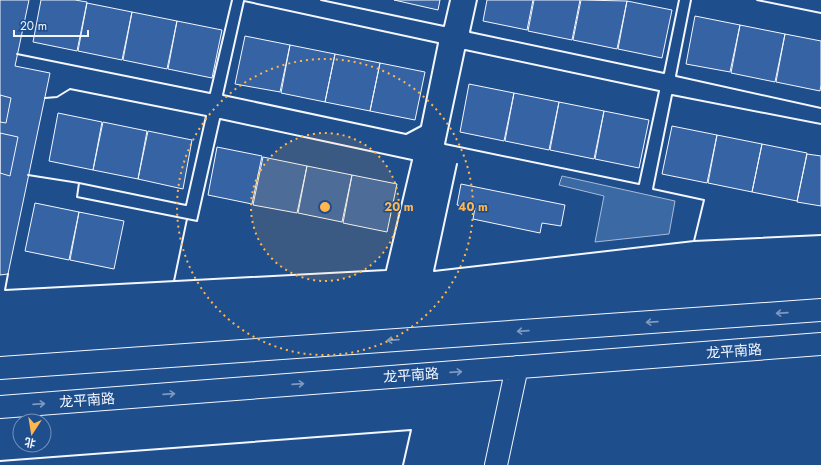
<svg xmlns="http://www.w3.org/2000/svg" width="821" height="465" viewBox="0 0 821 465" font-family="Jost,'Noto Sans SC',sans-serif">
	<rect width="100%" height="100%" fill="#1f4e8c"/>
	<path fill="#3b69a3" stroke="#a8bbd7" d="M 562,176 L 675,201 L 669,234 L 595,242 L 604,196 L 559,185 Z"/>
	<path fill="#3563a3" stroke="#f2f6ff" d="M 0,0 L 29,0 L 15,66 L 50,73 L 8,274 L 0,275 Z
		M 41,0 L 75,0 L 87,2 L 77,51 L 33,42 Z
		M 394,0 L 440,0 L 438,10 Z
		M 487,0 L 533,0 L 527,30 L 483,21 Z
		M 534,0 L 580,0 L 572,40 L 528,31 Z
		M 581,0 L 627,1 L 617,49 L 573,40 Z
		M 627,1 L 672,10 L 662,58 L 618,49 Z
		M 87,3 L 132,12 L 122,60 L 78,51 Z
		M 132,12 L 177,21 L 167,69 L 123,60 Z
		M 695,16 L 740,25 L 730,72 L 686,64 Z
		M 177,21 L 222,30 L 212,78 L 168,69 Z
		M 740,25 L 785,34 L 775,82 L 731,73 Z
		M 785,34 L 821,41 L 821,85 L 820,91 L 776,82 Z
		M 245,36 L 290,45 L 280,92 L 235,84 Z
		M 290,45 L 335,54 L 325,102 L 281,93 Z
		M 335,54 L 380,63 L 370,111 L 325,102 Z
		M 380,63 L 425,72 L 415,120 L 370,111 Z
		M 469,84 L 514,93 L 504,141 L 460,132 Z
		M 514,93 L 559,102 L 549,150 L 505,141 Z
		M 0,95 L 11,98 L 6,123 L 0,122 Z
		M 559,102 L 604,111 L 594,159 L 550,150 Z
		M 604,111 L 649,120 L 639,168 L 595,159 Z
		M 58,113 L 102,122 L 93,170 L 49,161 Z
		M 103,122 L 147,131 L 138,179 L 93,170 Z
		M 672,126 L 717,135 L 707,183 L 662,174 Z
		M 148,131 L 192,140 L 183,189 L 138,179 Z
		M 0,133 L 18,137 L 10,176 L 0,173 Z
		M 717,135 L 762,144 L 752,192 L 708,183 Z
		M 762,144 L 807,153 L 797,201 L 752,192 Z
		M 217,147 L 262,156 L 252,204 L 208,195 Z
		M 807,154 L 821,156 L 821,206 L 797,202 Z
		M 263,157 L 307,166 L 297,213 L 253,205 Z
		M 307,166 L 352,175 L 342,222 L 298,213 Z
		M 352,175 L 397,184 L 387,232 L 343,223 Z
		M 461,184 L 565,205 L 561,226 L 542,223 L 540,233 L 473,219 L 475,208 L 457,205 Z
		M 35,203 L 79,212 L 69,260 L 25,251 Z
		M 79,212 L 124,221 L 114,269 L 70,260 Z"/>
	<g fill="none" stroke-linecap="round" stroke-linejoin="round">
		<g stroke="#f2f6ff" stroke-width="24">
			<path id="secondary" d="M 0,368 L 821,310
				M 0,407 L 821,344
				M 496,465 L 517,367"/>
		</g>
		<use href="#secondary" stroke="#1f4e8c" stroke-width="22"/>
		<path stroke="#f2f6ff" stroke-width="2" d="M 321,0 L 444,26 L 450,0
			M 477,0 L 470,32 L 664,73 L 679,0
			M 691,0 L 676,76 L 821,108
			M 757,0 L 821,13
			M 244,1 L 438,43 L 421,126 L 406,134 L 223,95 Z
			M 465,50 L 659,91 L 639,184 L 445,144 Z
			M 17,54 L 210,93 L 232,0
			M 45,98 L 57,97 L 70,89 L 206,116 L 186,205 L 79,183 L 77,197 L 187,219
			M 821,124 L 672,95 L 653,189 L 704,200 L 694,241 L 821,235
			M 457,164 L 434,271 L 694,241
			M 28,175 L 79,183
			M 8,274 L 5,290 L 386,270 L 412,160 L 220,119 L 197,221 L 187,219 L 174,281
			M 0,461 L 411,430 L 403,465"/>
	</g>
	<defs><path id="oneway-shaft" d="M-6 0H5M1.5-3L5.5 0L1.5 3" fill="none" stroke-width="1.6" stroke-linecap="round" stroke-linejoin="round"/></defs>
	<g stroke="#7e9ac0">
		<use href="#oneway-shaft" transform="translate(782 313) rotate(176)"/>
		<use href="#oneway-shaft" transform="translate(652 322) rotate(176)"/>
		<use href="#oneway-shaft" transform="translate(523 331) rotate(176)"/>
		<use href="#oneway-shaft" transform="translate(393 340) rotate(176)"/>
		<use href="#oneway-shaft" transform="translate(456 372) rotate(-4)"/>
		<use href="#oneway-shaft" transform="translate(298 384) rotate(-4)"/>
		<use href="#oneway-shaft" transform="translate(169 394) rotate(-4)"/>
		<use href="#oneway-shaft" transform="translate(39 404) rotate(-4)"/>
	</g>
	<circle cx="325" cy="207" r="74" fill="#ffb74d" fill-opacity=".12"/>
	<g fill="none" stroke="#ffb74d" stroke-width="2" stroke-dasharray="2 4">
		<circle cx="325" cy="207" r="74"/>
		<circle cx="325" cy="207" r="148"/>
	</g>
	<g text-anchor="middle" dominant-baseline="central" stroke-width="3" stroke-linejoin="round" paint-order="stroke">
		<g font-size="14" fill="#f2f6ff" stroke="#1f4e8c">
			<text transform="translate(734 351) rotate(-4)">龙平南路</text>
			<text transform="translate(411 375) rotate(-4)">龙平南路</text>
			<text transform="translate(87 400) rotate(-4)">龙平南路</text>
		</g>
	</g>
	<circle cx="325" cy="207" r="6" fill="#ffb74d" stroke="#1f4e8c" stroke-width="2"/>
	<g font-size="12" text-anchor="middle" font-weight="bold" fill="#ffb74d" stroke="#1f4e8c" stroke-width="3" stroke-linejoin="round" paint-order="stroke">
		<text x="399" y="211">20 m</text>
		<text x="473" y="211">40 m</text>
	</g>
	<g transform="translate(32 433) rotate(192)"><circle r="19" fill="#1f4e8c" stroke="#7391ba"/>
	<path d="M0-3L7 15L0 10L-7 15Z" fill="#ffb74d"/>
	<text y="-6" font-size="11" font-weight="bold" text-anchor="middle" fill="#f2f6ff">北</text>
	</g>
	<path d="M14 30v6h74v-6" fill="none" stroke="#f2f6ff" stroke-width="2"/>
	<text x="20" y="30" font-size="12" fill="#f2f6ff" stroke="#1f4e8c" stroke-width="3" paint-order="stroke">20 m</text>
</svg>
